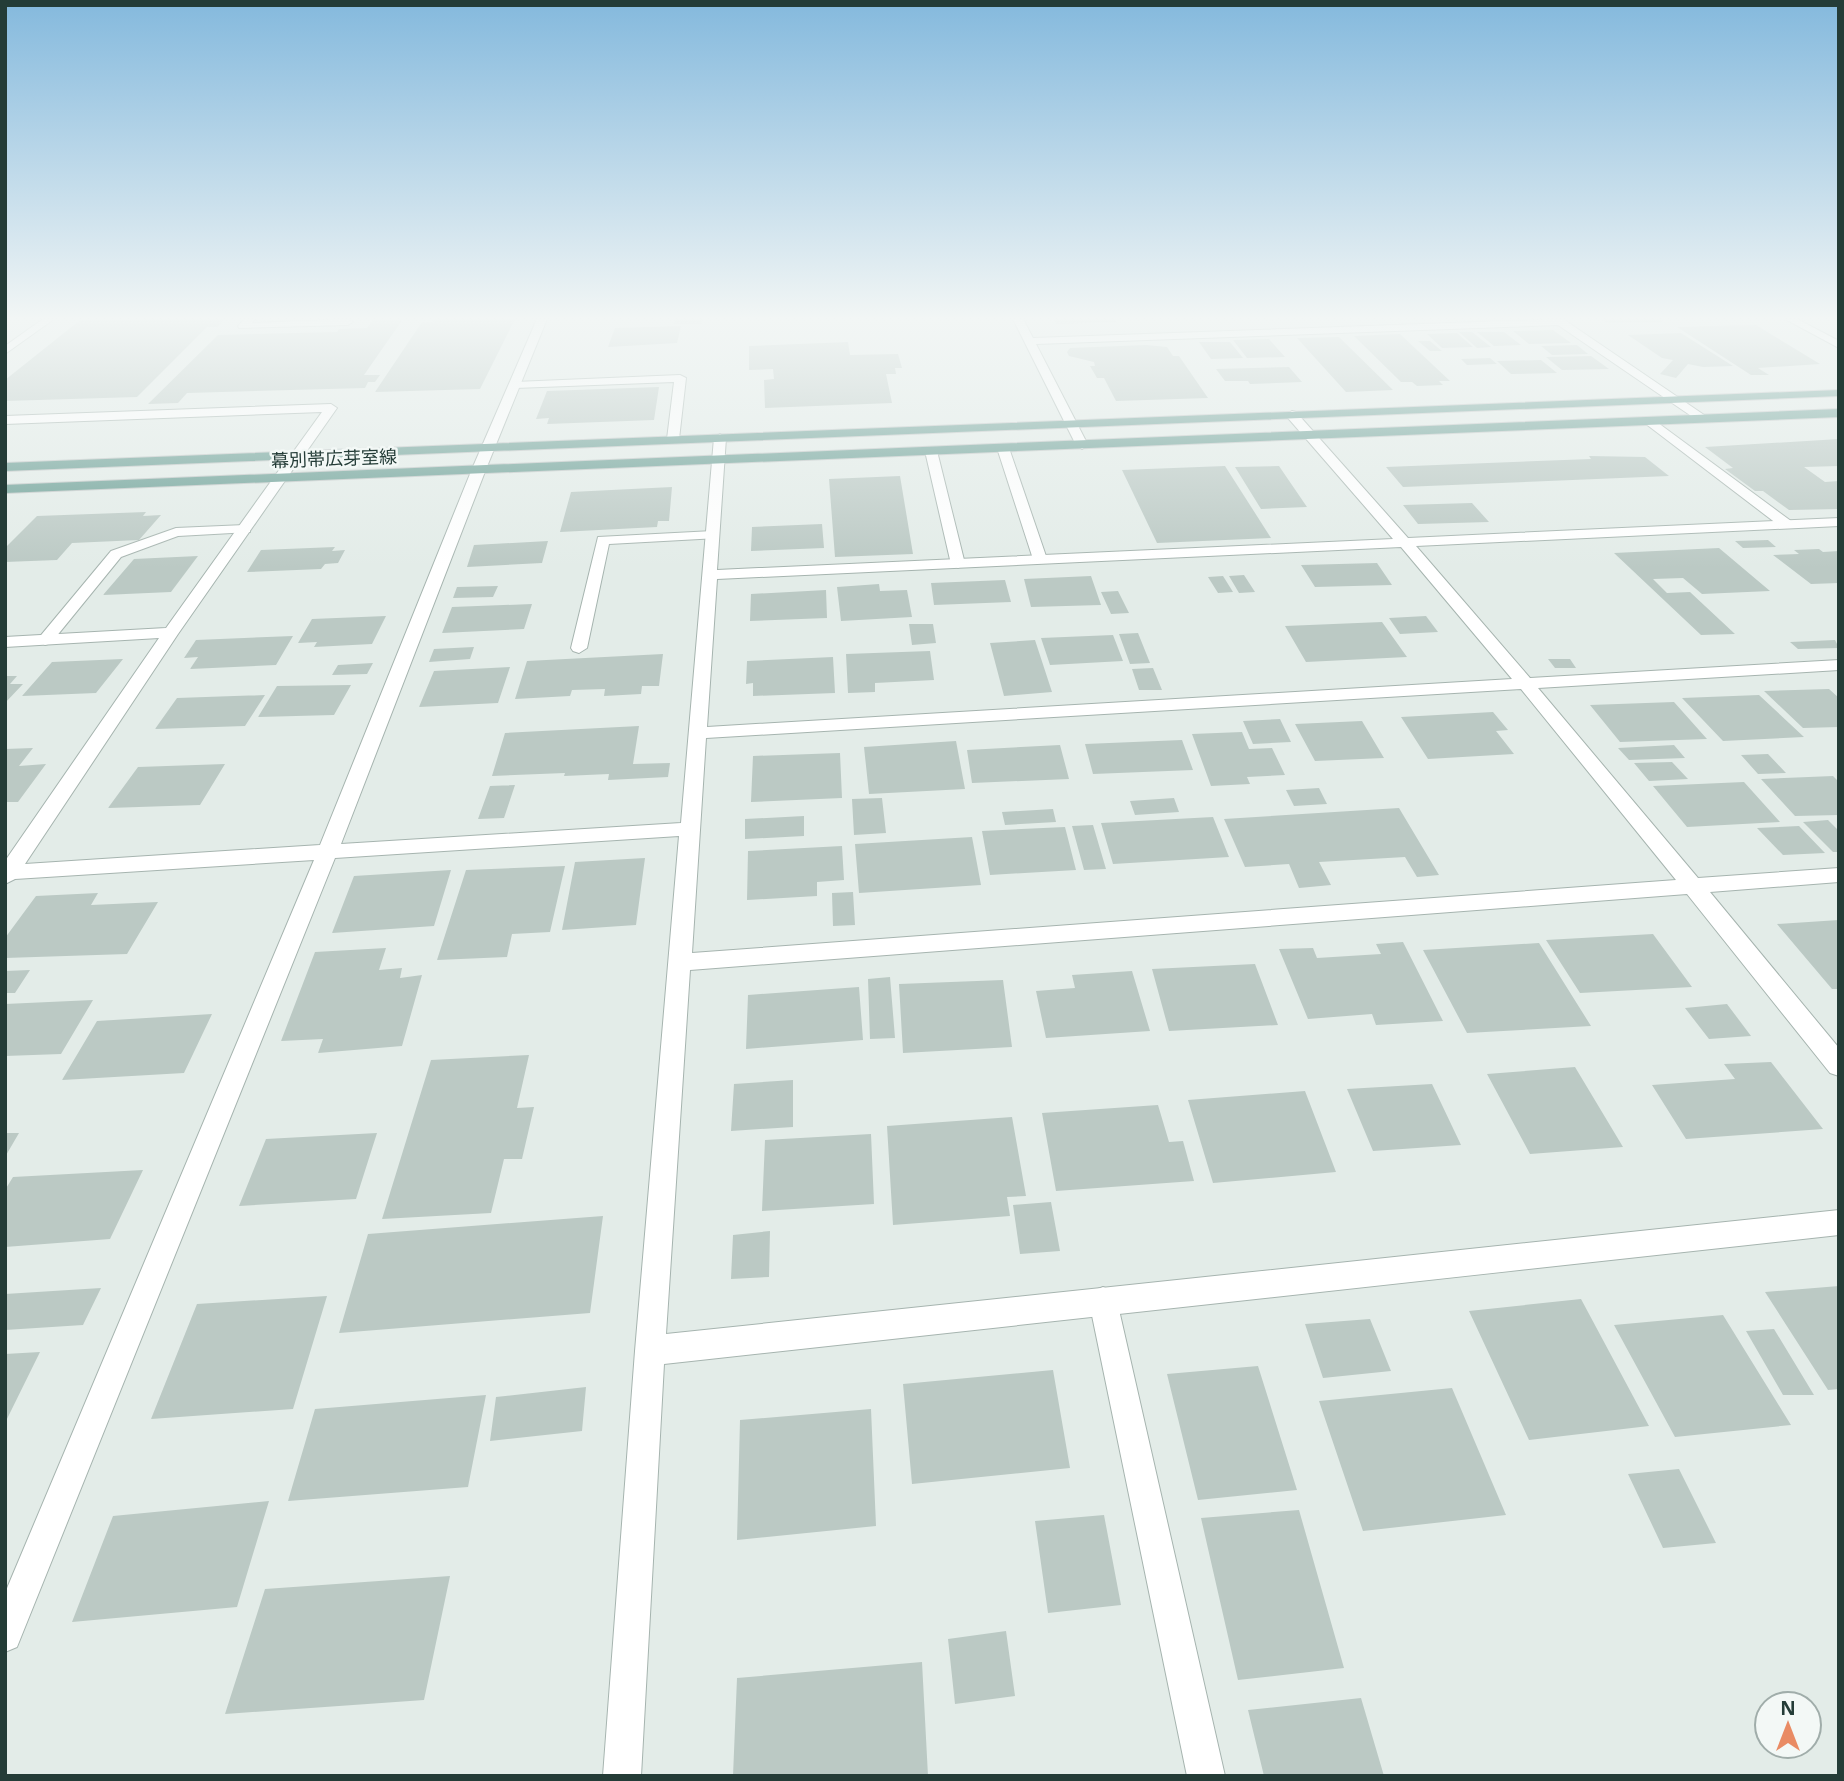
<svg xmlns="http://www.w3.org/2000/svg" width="1844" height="1781" viewBox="0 0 1844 1781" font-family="'Open Sans','Noto Sans JP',sans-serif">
	<rect width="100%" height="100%" fill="#e3ece8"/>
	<path fill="#bbc9c4" d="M 146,319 L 225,319 L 217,327 L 207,327 L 137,397 L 5,401 L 5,380 L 79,321 Z
		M 403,319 L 364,375 L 380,375 L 375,382 L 368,382 L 365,388 L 187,393 L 178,403 L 148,404 L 218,335 L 337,332 L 339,329 L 367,328 L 373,320 Z
		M 435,319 L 515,319 L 480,389 L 375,392 L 422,322 L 433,322 Z
		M 675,319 L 702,319 L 701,324 L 674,324 Z
		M 1054,319 L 1115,319 L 1117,322 L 1056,324 Z
		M 1601,319 L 1658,319 L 1663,322 L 1607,323 Z
		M 1756,325 L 1820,364 L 1758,368 L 1769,375 L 1751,375 L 1677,327 Z
		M 681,326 L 677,343 L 608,347 L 615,328 Z
		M 1553,330 L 1571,343 L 1529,344 L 1513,331 Z
		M 1459,332 L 1472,332 L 1491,347 L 1477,348 Z
		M 1477,332 L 1504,332 L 1521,345 L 1494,346 Z
		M 1457,333 L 1473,347 L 1442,348 L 1427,334 Z
		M 1681,333 L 1733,366 L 1703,367 L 1688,364 L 1676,378 L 1660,374 L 1673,360 L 1662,358 L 1628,335 Z
		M 1400,334 L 1450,381 L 1439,381 L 1443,385 L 1417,386 L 1412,382 L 1401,382 L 1354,336 Z
		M 1339,337 L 1393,390 L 1346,392 L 1297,338 Z
		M 1269,339 L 1285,357 L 1247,358 L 1233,340 Z
		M 1418,341 L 1430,341 L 1442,351 L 1430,351 Z
		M 848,342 L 850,355 L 898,354 L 902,368 L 895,368 L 896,374 L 886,374 L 892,403 L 765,408 L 764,380 L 774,379 L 773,369 L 749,370 L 749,346 Z
		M 1199,342 L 1230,342 L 1243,358 L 1211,359 Z
		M 1146,345 L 1167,347 L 1173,356 L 1179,356 L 1208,398 L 1116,401 L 1104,378 L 1097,378 L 1090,366 L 1095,366 L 1094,362 L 1069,356 L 1067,352 L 1070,348 Z
		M 1577,345 L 1588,354 L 1552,355 L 1541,346 Z
		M 1591,356 L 1609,369 L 1562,370 L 1546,357 Z
		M 1490,358 L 1497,364 L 1467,365 L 1461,359 Z
		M 1541,360 L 1557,373 L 1511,374 L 1497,361 Z
		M 1289,367 L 1302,382 L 1250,384 L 1248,381 L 1225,381 L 1216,369 Z
		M 659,387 L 654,420 L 547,424 L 549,418 L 536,419 L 547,391 Z
		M 1839,439 L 1839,466 L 1804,467 L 1825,482 L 1839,481 L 1839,509 L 1789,510 L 1763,491 L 1755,491 L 1725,469 L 1733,468 L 1705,447 Z
		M 1589,456 L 1645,457 L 1669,476 L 1403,487 L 1386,467 L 1591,459 Z
		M 1225,466 L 1271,538 L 1157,543 L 1122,470 Z
		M 1279,466 L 1307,507 L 1261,509 L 1235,467 Z
		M 900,476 L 913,554 L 835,557 L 829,479 Z
		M 672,487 L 669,521 L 658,521 L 657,527 L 560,532 L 571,492 Z
		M 1472,503 L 1489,522 L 1418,524 L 1403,505 Z
		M 146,512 L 143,516 L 161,515 L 139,540 L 72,543 L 57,560 L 5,562 L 5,548 L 37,516 Z
		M 822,524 L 824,548 L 751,551 L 752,527 Z
		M 1768,540 L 1776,547 L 1743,548 L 1735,541 Z
		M 548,541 L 542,563 L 467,567 L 474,545 Z
		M 335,547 L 332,551 L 345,550 L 338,563 L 325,564 L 321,569 L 247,572 L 261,550 Z
		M 1719,548 L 1770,591 L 1702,594 L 1683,578 L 1653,579 L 1667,593 L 1690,592 L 1735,634 L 1701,635 L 1614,553 Z
		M 1819,549 L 1823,552 L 1839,551 L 1839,583 L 1811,584 L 1773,555 L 1799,554 L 1794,550 Z
		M 198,556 L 171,592 L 103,595 L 134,559 Z
		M 1377,563 L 1392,585 L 1315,587 L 1301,565 Z
		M 1244,575 L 1255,592 L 1239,593 L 1229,576 Z
		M 1091,576 L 1101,605 L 1031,607 L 1024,579 Z
		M 1223,576 L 1233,592 L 1218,593 L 1208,577 Z
		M 1005,580 L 1011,602 L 934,605 L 931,583 Z
		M 879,584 L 880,591 L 907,590 L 912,617 L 841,621 L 837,587 Z
		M 498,586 L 493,597 L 453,598 L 457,587 Z
		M 826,590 L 827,618 L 750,621 L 751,594 Z
		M 1118,591 L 1129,613 L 1111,614 L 1101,592 Z
		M 532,604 L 524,629 L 442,633 L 452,607 Z
		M 386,616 L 372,644 L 314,647 L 317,642 L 298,643 L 312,619 Z
		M 1426,616 L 1438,632 L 1400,634 L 1389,618 Z
		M 1382,622 L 1407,657 L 1306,662 L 1285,626 Z
		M 909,624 L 933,624 L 936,643 L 912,645 Z
		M 1138,633 L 1150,663 L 1130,664 L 1119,634 Z
		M 1113,635 L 1123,661 L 1050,665 L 1041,638 Z
		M 293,636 L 276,665 L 190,669 L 198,657 L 184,658 L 196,640 Z
		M 1035,640 L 1052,692 L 1004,696 L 990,643 Z
		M 1835,640 L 1839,648 L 1798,649 L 1790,642 Z
		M 474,647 L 470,659 L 429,662 L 434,649 Z
		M 930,651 L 934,680 L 875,683 L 875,692 L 848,693 L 846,654 Z
		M 663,654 L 659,686 L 642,686 L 641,694 L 604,696 L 605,689 L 572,690 L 570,696 L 515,699 L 527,661 Z
		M 833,657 L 835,693 L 753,696 L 753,683 L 746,684 L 747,661 Z
		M 123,659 L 96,693 L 22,696 L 52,662 Z
		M 1548,659 L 1570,659 L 1576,668 L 1555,668 Z
		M 373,663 L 367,674 L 332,675 L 338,665 Z
		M 510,667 L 498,703 L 419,707 L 434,671 Z
		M 1153,668 L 1162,690 L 1139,690 L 1132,669 Z
		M 5,676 L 17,676 L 10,684 L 23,684 L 5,703 Z
		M 351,685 L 334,715 L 258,717 L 277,686 Z
		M 1829,689 L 1839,698 L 1839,727 L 1803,728 L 1764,691 Z
		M 265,695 L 245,726 L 155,729 L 177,698 Z
		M 1759,695 L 1804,737 L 1723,741 L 1682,698 Z
		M 1674,702 L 1707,739 L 1620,742 L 1590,705 Z
		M 1493,712 L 1508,730 L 1496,731 L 1514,754 L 1428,759 L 1401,717 Z
		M 1280,719 L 1291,742 L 1253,744 L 1243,721 Z
		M 1362,721 L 1384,758 L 1315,761 L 1295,724 Z
		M 639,726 L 633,764 L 670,763 L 668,777 L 608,780 L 609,774 L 564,776 L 565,773 L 492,776 L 505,733 Z
		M 1242,732 L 1249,749 L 1272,748 L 1285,775 L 1247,777 L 1250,784 L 1211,786 L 1192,734 Z
		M 1182,740 L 1193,770 L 1093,774 L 1085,744 Z
		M 956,741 L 965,789 L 869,794 L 864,747 Z
		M 1060,745 L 1069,779 L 972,783 L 967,750 Z
		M 1674,745 L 1685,758 L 1629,760 L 1618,748 Z
		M 33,748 L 19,766 L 46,764 L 18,802 L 5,802 L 5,749 Z
		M 840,753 L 842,798 L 751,802 L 753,756 Z
		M 1768,754 L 1786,773 L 1758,774 L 1741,755 Z
		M 1672,762 L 1688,779 L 1649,781 L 1634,763 Z
		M 225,764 L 200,805 L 108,808 L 138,767 Z
		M 1833,776 L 1839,782 L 1839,815 L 1795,816 L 1761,779 Z
		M 1744,782 L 1780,822 L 1687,827 L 1653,786 Z
		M 515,785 L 504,818 L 478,819 L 490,786 Z
		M 1319,788 L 1327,804 L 1294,806 L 1286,790 Z
		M 882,798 L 886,833 L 854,835 L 852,799 Z
		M 1174,798 L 1179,812 L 1135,815 L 1130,801 Z
		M 1399,808 L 1439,875 L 1417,877 L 1405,857 L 1319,862 L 1331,885 L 1299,888 L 1289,864 L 1245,867 L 1224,819 Z
		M 1053,809 L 1056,822 L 1005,825 L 1002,812 Z
		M 804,816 L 804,836 L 745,839 L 745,819 Z
		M 1213,817 L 1229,857 L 1113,864 L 1101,823 Z
		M 1828,820 L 1839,831 L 1839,852 L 1833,852 L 1803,822 Z
		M 1093,825 L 1106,869 L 1084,870 L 1072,826 Z
		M 1799,826 L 1825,853 L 1783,855 L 1757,828 Z
		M 1065,827 L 1076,870 L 990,875 L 982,831 Z
		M 972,837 L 981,885 L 859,893 L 855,844 Z
		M 842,846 L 844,880 L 817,882 L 817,896 L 747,900 L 748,851 Z
		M 645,858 L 636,925 L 562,930 L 575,862 Z
		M 565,866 L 550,932 L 512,934 L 507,957 L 437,960 L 466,870 Z
		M 451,870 L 434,926 L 332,933 L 354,876 Z
		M 853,892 L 855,925 L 833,926 L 832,893 Z
		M 98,893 L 91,905 L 158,902 L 127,954 L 5,958 L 5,938 L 36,896 Z
		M 1839,920 L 1839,989 L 1832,989 L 1777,924 Z
		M 1653,934 L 1692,987 L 1580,993 L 1546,940 Z
		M 1403,942 L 1443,1021 L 1376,1025 L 1372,1014 L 1308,1019 L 1279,949 L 1313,948 L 1317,958 L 1381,954 L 1376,944 Z
		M 1539,943 L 1591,1026 L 1467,1033 L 1423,950 Z
		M 386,948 L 379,970 L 402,968 L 400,978 L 422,975 L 402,1046 L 318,1053 L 323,1039 L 281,1041 L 315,952 Z
		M 1255,964 L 1278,1025 L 1169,1031 L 1152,969 Z
		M 30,970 L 15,993 L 5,993 L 5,971 Z
		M 1132,971 L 1150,1031 L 1046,1038 L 1036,991 L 1075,988 L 1072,975 Z
		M 890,977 L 895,1038 L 870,1039 L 868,979 Z
		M 1003,980 L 1012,1047 L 903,1053 L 899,984 Z
		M 859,987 L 863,1040 L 746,1049 L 748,995 Z
		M 93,1000 L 61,1054 L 5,1056 L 5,1004 Z
		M 1727,1004 L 1751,1036 L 1709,1039 L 1685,1008 Z
		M 212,1014 L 184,1073 L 62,1080 L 97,1021 Z
		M 529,1055 L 517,1108 L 534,1107 L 522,1159 L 504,1159 L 491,1213 L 382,1219 L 431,1060 Z
		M 1771,1062 L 1823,1129 L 1686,1139 L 1652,1085 L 1735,1079 L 1724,1064 Z
		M 1575,1067 L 1623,1147 L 1530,1154 L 1487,1074 Z
		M 793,1080 L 793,1127 L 731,1131 L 734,1084 Z
		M 1432,1084 L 1461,1145 L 1373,1151 L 1347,1089 Z
		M 1305,1091 L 1336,1172 L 1213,1183 L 1188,1100 Z
		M 1158,1105 L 1169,1142 L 1183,1141 L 1194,1181 L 1056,1191 L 1042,1113 Z
		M 1012,1117 L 1026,1196 L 1007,1197 L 1010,1216 L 893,1225 L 887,1126 Z
		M 5,1133 L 19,1133 L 5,1157 Z
		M 377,1133 L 356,1199 L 239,1206 L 266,1139 Z
		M 871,1134 L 874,1204 L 762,1211 L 765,1140 Z
		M 143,1170 L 110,1239 L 5,1247 L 5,1190 L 13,1177 Z
		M 1051,1202 L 1060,1251 L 1020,1254 L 1013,1205 Z
		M 603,1216 L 590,1313 L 339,1333 L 368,1234 Z
		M 770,1231 L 769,1277 L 731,1279 L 733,1235 Z
		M 1839,1286 L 1839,1389 L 1828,1390 L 1765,1292 Z
		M 101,1288 L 83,1325 L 5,1330 L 5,1294 Z
		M 327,1296 L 293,1409 L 151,1419 L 197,1304 Z
		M 1581,1299 L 1649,1426 L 1529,1440 L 1469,1311 Z
		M 1723,1315 L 1791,1425 L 1675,1437 L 1614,1325 Z
		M 1370,1319 L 1391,1371 L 1323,1378 L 1305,1324 Z
		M 1774,1329 L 1814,1395 L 1783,1395 L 1746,1331 Z
		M 40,1352 L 5,1423 L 5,1354 Z
		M 1258,1366 L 1297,1490 L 1198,1500 L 1167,1374 Z
		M 1053,1370 L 1070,1468 L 912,1484 L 903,1384 Z
		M 586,1387 L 582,1431 L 490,1441 L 496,1397 Z
		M 1452,1388 L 1506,1515 L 1363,1531 L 1319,1401 Z
		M 486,1395 L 468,1487 L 288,1501 L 315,1409 Z
		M 871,1409 L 876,1526 L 737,1540 L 740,1420 Z
		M 1679,1469 L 1716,1543 L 1663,1548 L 1628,1474 Z
		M 269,1501 L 237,1607 L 72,1622 L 113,1516 Z
		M 1299,1510 L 1344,1668 L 1238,1680 L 1201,1518 Z
		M 1104,1515 L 1121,1605 L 1048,1613 L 1035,1521 Z
		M 450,1576 L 424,1700 L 225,1714 L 265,1589 Z
		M 1006,1631 L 1015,1696 L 955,1704 L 948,1639 Z
		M 922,1662 L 928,1776 L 733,1776 L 737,1678 Z
		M 1361,1698 L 1384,1776 L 1264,1776 L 1248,1710 Z"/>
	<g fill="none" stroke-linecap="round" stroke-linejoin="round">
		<g stroke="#a6b4af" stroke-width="2">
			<path id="service" d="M 43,319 L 54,319 L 5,354 L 5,346 Z
				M 244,319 L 255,319 L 252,323 L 348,319 L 353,322 L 348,325 L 239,328 L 238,326 Z
				M 680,375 L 686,378 L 679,439 L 673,443 L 667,439 L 674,382 L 515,388 L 509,385 L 515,382 Z
				M 331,404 L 337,408 L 302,458 L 297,459 L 291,455 L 322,412 L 5,424 L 5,416 Z
				M 1650,417 L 1791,521 L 1791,527 L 1781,527 L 1646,424 L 1644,421 Z
				M 1003,444 L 1009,448 L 1047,559 L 1045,562 L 1035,562 L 1033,559 L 997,448 Z
				M 931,447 L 937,451 L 965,564 L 958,568 L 951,564 L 925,451 Z
				M 245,525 L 250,526 L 250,532 L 178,536 L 121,557 L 51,643 L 45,645 L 37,640 L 111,551 L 176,528 Z
				M 713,531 L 718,532 L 718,538 L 609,544 L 587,648 L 579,653 L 573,651 L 571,648 L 598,537 Z
				M 1103,1287 L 1113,1291 L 1117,1301 L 1225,1776 L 1187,1776 L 1089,1301 L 1093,1291 Z"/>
		</g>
		<g stroke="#a6b4af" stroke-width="2">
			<path id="minor" d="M 537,319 L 547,319 L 486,469 L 341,844 L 681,823 L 714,438 L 720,434 L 726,438 L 717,570 L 1393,539 L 1288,418 L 1286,415 L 1292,411 L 1296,412 L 1408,538 L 1839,518 L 1839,526 L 1416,546 L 1530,678 L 1839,660 L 1839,670 L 1538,688 L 1698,878 L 1839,868 L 1839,882 L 1710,892 L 1839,1048 L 1839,1076 L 1830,1073 L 1687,894 L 690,970 L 666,1334 L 1839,1210 L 1839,1235 L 664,1364 L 641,1776 L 603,1776 L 635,1351 L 679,836 L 335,858 L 17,1647 L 5,1652 L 5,1593 L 314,860 L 15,879 L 5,884 L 5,861 L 159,638 L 5,647 L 5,637 L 166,628 L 292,452 L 302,452 L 303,455 L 178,634 L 25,864 L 320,845 L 472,469 ZM 1401,547 L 1512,679 L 707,727 L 717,579 ZM 1521,689 L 1676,880 L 692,953 L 706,738 Z
				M 1013,319 L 1023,319 L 1033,338 L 1563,319 L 1710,419 L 1700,422 L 1558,325 L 1036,344 L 1088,445 L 1082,449 L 1076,445 Z
				M 1785,319 L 1797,319 L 1839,341 L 1839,348 Z"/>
		</g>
		<g stroke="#c2c8c7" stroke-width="2">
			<path id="primary" d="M 1839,390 L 1839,396 L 5,471 L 5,463 Z
				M 1839,409 L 1839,417 L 5,493 L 5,485 Z"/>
		</g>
		<use href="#service" fill="#fff" fill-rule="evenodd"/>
		<use href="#minor" fill="#fff" fill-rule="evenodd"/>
		<use href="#primary" fill="#6a9e94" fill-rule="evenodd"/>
	</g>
	<linearGradient id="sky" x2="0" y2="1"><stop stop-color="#84b9dd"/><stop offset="0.56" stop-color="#f2f6f5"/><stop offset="1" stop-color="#f2f6f5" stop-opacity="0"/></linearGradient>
	<rect width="1844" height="568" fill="url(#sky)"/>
	<g text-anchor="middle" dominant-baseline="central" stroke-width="5" stroke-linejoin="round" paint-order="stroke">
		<g font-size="18" fill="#243c37" stroke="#f3f8f6">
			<text transform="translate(334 458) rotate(-2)">幕別帯広芽室線</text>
		</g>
	</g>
	<rect width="1844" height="1781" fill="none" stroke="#243c37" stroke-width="14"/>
	<g transform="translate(1788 1725)"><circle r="33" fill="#f3f8f6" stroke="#a0adaa" stroke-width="2"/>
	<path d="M0-5L12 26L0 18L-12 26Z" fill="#e98b64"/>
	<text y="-10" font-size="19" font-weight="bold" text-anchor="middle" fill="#243c37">N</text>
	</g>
</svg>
